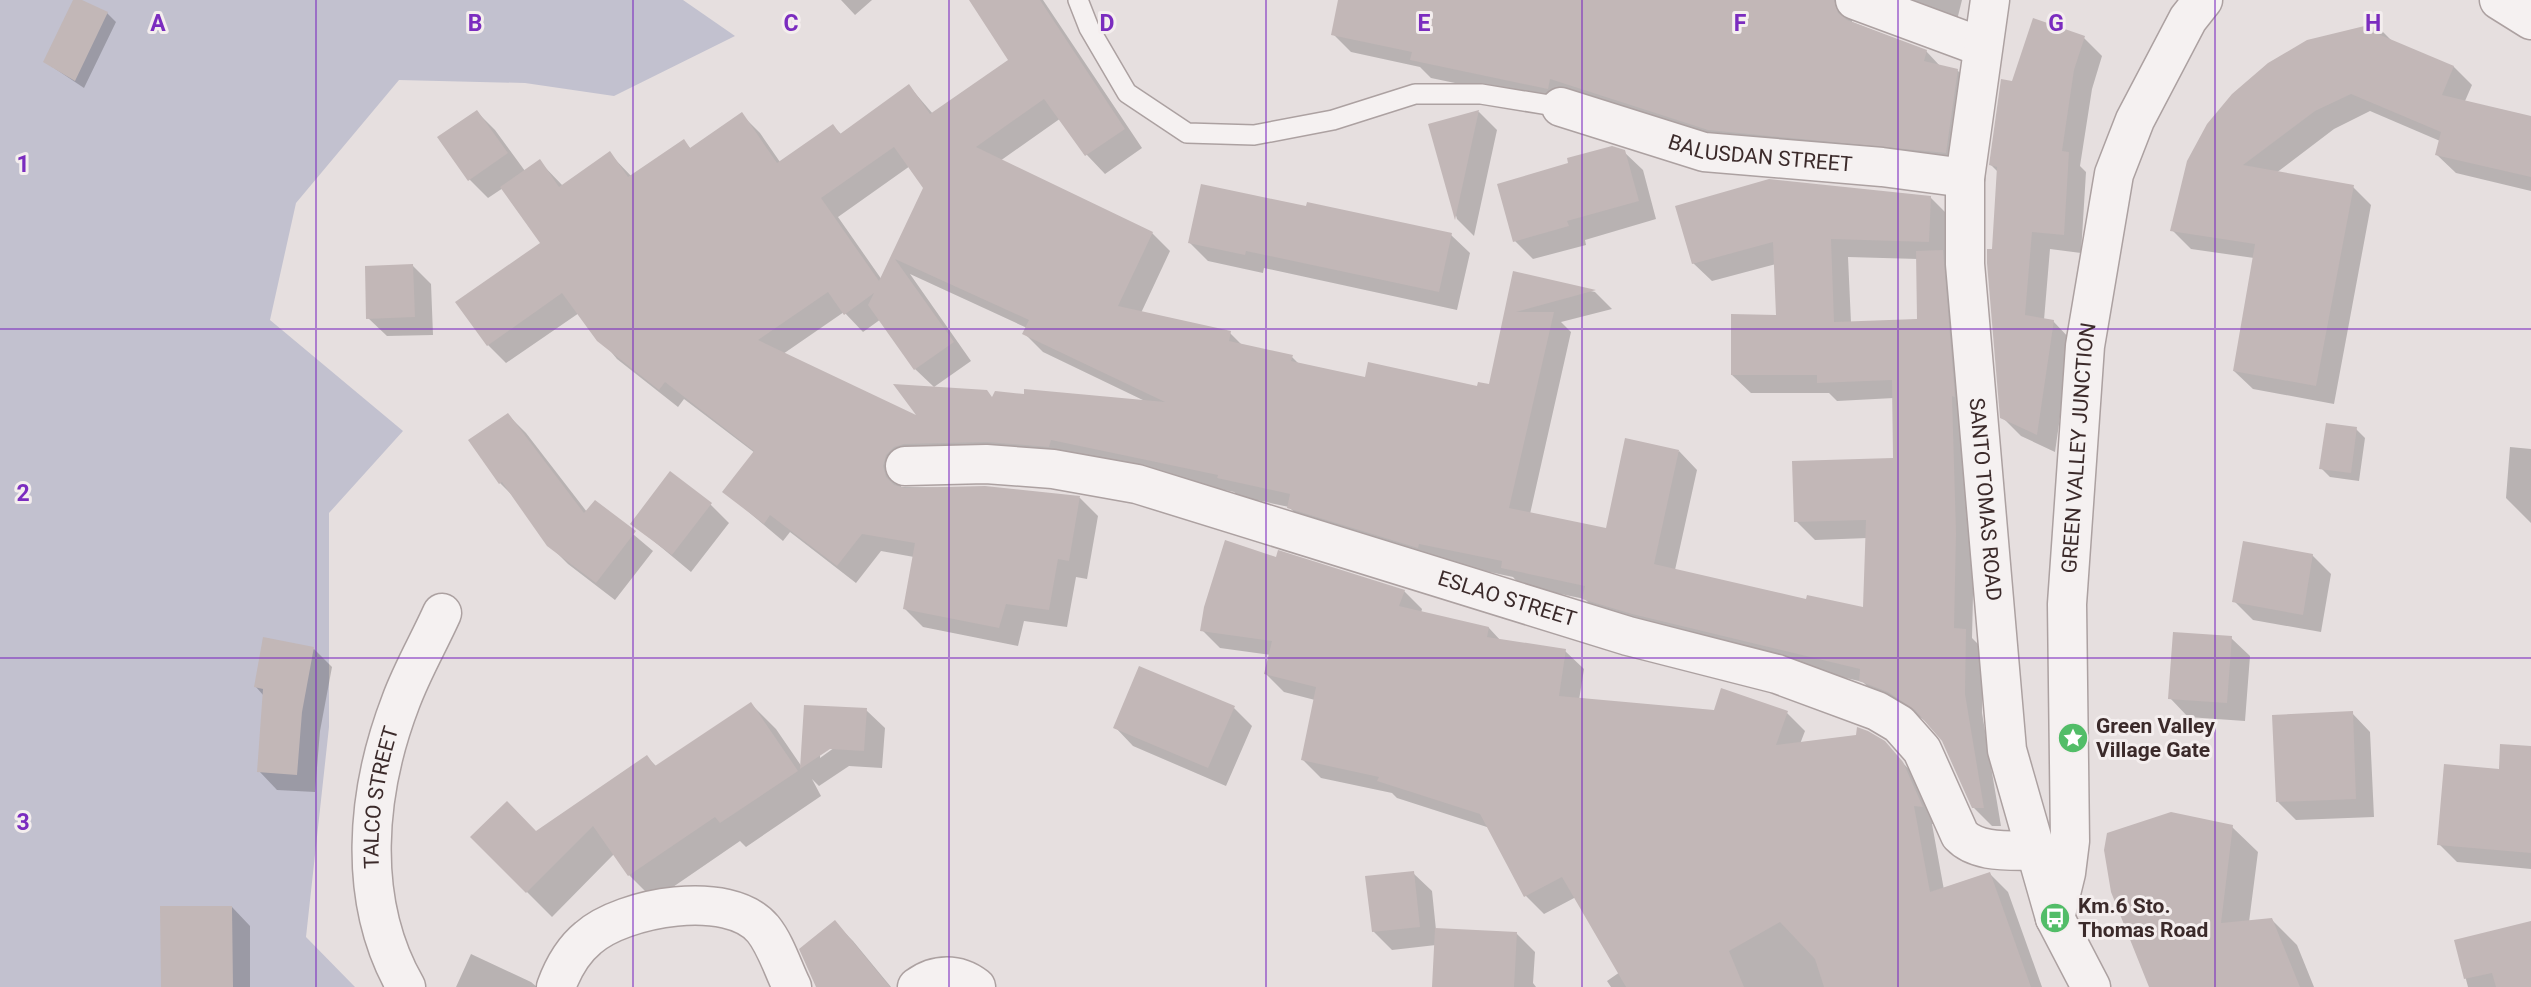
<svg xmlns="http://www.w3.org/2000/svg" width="2531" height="987" viewBox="0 0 2531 987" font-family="Roboto,sans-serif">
	<rect width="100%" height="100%" fill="#e6dfdf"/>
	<path fill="#c2c1cf" d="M 0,0 L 683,0 L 735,36 L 614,96 L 525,83 L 399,80 L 296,203 L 270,320 L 403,431 L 329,513 L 329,727 L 306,937 L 355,987 L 0,987 Z"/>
	<path fill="#0003" fill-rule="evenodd" d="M 74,0 L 107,13 L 116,22 L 84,88 L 45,62 Z
		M 841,0 L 872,0 L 855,15 Z
		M 971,0 L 1043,0 L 1142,148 L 1105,174 L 1087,155 L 1061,118 L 1000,161 L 1152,233 L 1170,251 L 1141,313 L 1230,333 L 1243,346 L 1292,357 L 1300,365 L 1366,379 L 1478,388 L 1490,386 L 1514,274 L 1595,292 L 1612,309 L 1561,322 L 1571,332 L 1530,514 L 1607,530 L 1679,451 L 1697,470 L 1675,570 L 1807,601 L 1865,609 L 1868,538 L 1815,540 L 1796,521 L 1895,460 L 1894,398 L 1837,401 L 1829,393 L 1751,393 L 1732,375 L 1778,317 L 1776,264 L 1712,281 L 1693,263 L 1930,197 L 1949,216 L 1974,553 L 1972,638 L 1983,649 L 1982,713 L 2001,826 L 1992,826 L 1973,807 L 1943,740 L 1929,723 L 1908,710 L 1880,699 L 1863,682 L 1652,632 L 1602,617 L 1585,599 L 1521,586 L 1513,577 L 1438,561 L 1307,525 L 1289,507 L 1238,496 L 1234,492 L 1069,458 L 903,475 L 901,487 L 985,488 L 1080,498 L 1098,516 L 1087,579 L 1076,577 L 1067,627 L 1024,621 L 1018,646 L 923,627 L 905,609 L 914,557 L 881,551 L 856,583 L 790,532 L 783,541 L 725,492 L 755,453 L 684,399 L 678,407 L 617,359 L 579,313 L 506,363 L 488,345 L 543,244 L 503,188 L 488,198 L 470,180 L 440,138 L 477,112 L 495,130 L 525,171 L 539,161 L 563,186 L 610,154 L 632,177 L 683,141 L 691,149 L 741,114 L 760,133 L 780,162 L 833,126 L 842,135 L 909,86 L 933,114 L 1011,60 ZM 910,166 L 925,188 L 882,280 L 838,217 ZM 1848,257 L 1918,259 L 1919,321 L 1851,323 ZM 910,274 L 1027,328 L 1025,334 L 1043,352 L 1147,402 L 993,398 L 921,420 L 783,354 L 844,312 L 863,332 L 881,319 L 915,369 L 934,387 L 971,361 Z
		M 1340,0 L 1862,0 L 1853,11 L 1852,22 L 1926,51 L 1941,67 L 1957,70 L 1976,89 L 1964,171 L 1728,148 L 1566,106 L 1431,78 L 1420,67 L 1351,52 L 1333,34 Z
		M 1890,0 L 1962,0 L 1956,24 Z
		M 2376,25 L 2393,42 L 2454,67 L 2472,85 L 2465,101 L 2531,118 L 2531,191 L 2456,173 L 2437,155 L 2440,141 L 2370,111 L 2334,129 L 2276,173 L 2353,187 L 2371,205 L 2334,404 L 2253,389 L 2234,371 L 2254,258 L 2191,249 L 2172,230 Z
		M 2084,38 L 2102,56 L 2092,89 L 2080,166 L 2086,172 L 2081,253 L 2050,249 L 2044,320 L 2053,321 L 2071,340 L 2055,452 L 2021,436 L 2002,417 L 1993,250 L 1999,173 L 1991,165 L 2013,83 Z
		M 1479,112 L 1497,130 L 1474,236 L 1457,219 L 1430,125 Z
		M 1624,152 L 1643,170 L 1656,219 L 1585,240 L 1586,245 L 1533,259 L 1515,241 Z
		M 1451,235 L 1470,253 L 1457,310 L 1264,268 L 1263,273 L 1208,261 L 1190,243 Z
		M 413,266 L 431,284 L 433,335 L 387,336 L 368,318 Z
		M 508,415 L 526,433 L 587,512 L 595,502 L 653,551 L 615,600 L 568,564 L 549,545 L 518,501 L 500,483 Z
		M 2356,429 L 2365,438 L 2359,481 L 2330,477 L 2321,468 Z
		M 2510,447 L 2531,449 L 2531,523 L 2506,498 Z
		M 710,504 L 729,523 L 691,572 L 632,523 Z
		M 2312,555 L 2331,574 L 2321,632 L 2253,620 L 2234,601 Z
		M 1278,559 L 1404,591 L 1422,609 L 1421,613 L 1489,628 L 1501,641 L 1565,651 L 1584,669 L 1579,700 L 1715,712 L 1787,713 L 1805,731 L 1800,744 L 1884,743 L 1921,782 L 1940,824 L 1932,824 L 1944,890 L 1990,874 L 2008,892 L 2042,987 L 1611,987 L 1607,981 L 1620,972 L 1576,897 L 1544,914 L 1526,896 L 1490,828 L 1397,798 L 1392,793 L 1321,778 L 1303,760 L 1315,700 L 1284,692 L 1266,674 L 1271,655 L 1220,648 L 1202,630 Z
		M 2231,638 L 2250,656 L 2245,721 L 2188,717 L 2170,698 Z
		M 314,649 L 332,667 L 320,731 L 315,792 L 277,790 L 259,771 L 264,696 L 256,687 Z
		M 751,704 L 776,729 L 802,767 L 866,710 L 885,728 L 882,768 L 849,766 L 819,786 L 812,779 L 821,796 L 746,847 L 740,841 L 654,900 L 629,875 L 614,854 L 552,917 L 472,837 L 536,833 L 647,757 L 657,767 ZM 836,742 L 838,745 L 820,758 L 820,754 Z
		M 1234,708 L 1252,726 L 1226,786 L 1133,746 L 1115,727 Z
		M 2352,713 L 2370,732 L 2374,817 L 2296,820 L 2278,802 Z
		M 2531,748 L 2531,869 L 2457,862 L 2439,844 L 2500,771 Z
		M 2232,827 L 2258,852 L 2249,922 L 2272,920 L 2297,945 L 2314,987 L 2151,987 Z
		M 1413,873 L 1432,891 L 1436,930 L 1517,934 L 1535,952 L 1533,983 L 1536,987 L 1434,987 L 1436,945 L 1392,950 L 1373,931 Z
		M 232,907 L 250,926 L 250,987 L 162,987 Z
		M 835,923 L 853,941 L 891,987 L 819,987 Z
		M 2531,923 L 2531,987 L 2468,987 L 2456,941 Z
		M 471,954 L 531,982 L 537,987 L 456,987 Z"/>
	<path fill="#c2b7b7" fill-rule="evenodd" d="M 73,0 L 82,0 L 108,12 L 75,81 L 43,62 Z
		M 969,0 L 1040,0 L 1125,129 L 1085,156 L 1044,99 L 976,147 L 1153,232 L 1118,306 L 1231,331 L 1229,341 L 1293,355 L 1291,361 L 1365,377 L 1368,362 L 1477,386 L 1478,382 L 1489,384 L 1513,271 L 1596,290 L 1516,312 L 1554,312 L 1509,508 L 1606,528 L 1625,438 L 1679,450 L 1654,564 L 1806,599 L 1807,595 L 1863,607 L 1866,520 L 1794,522 L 1792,461 L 1893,458 L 1892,380 L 1817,383 L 1817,375 L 1731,375 L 1731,314 L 1776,315 L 1773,242 L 1692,264 L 1675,206 L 1769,179 L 1931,196 L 1929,242 L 1831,239 L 1834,322 L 1917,319 L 1916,251 L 1943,250 L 1955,397 L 1952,396 L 1956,533 L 1954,628 L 1966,629 L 1965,694 L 1984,808 L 1972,808 L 1942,741 L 1915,710 L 1888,692 L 1859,681 L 1860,669 L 1632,614 L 1582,599 L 1585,586 L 1501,568 L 1502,561 L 1419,544 L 1418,548 L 1287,508 L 1290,494 L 1217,478 L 1218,475 L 1051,440 L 1049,447 L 987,442 L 904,444 L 894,447 L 886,455 L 883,466 L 886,477 L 894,485 L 905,488 L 985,486 L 1080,496 L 1069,561 L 1058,559 L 1049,610 L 1006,604 L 999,628 L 903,609 L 915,543 L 862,534 L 837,566 L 770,515 L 764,524 L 722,492 L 754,451 L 665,382 L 659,390 L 597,341 L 562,293 L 487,346 L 455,302 L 540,243 L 500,187 L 540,159 L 559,187 L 610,151 L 628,177 L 684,139 L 690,148 L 742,112 L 777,163 L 833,124 L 840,134 L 909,84 L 930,114 L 1008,60 ZM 894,147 L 923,188 L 879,281 L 821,198 ZM 895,259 L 1029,320 L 1022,334 L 1165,402 L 1024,389 L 1024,394 L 995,391 L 992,397 L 987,390 L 893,384 L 916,415 L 758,340 L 828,292 L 844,315 L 874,293 L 868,305 L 914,370 L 954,342 Z
		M 1338,0 L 1834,0 L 1838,13 L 1847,20 L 1927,50 L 1924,61 L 1958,69 L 1946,153 L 1708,130 L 1550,79 L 1548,89 L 1410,60 L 1412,52 L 1331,35 Z
		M 2033,18 L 2085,36 L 2074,70 L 2062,151 L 2069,152 L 2064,235 L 2032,232 L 2025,315 L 2054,320 L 2037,435 L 2000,418 L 1987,263 L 1987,249 L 1992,249 L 1997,167 L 1989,165 L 2001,79 L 2012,81 Z
		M 2377,23 L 2378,34 L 2454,66 L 2442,95 L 2531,116 L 2531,177 L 2435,155 L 2441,132 L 2351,94 L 2315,111 L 2243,165 L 2354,185 L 2316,386 L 2233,371 L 2255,244 L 2170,231 L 2187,161 L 2207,124 L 2232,94 L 2268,63 L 2307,40 Z
		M 477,110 L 508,153 L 468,181 L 437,137 Z
		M 1479,110 L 1455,220 L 1428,124 Z
		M 1612,146 L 1625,150 L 1639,201 L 1567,221 L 1569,226 L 1513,242 L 1497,184 L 1568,163 L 1567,158 Z
		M 1201,184 L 1306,206 L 1307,202 L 1452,233 L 1439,292 L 1246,251 L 1245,255 L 1188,243 Z
		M 413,264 L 415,317 L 366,319 L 365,266 Z
		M 508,413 L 584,513 L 595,500 L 636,531 L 596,583 L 547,546 L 502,482 L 499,484 L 468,440 Z
		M 2326,423 L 2357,427 L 2351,473 L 2319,469 Z
		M 670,471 L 712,503 L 672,555 L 630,524 Z
		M 1225,540 L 1276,557 L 1278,550 L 1405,590 L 1399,606 L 1489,627 L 1487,637 L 1566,649 L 1559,696 L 1714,710 L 1721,688 L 1788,711 L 1776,745 L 1856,735 L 1857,727 L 1868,731 L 1885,741 L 1903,762 L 1923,807 L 1914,806 L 1930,892 L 1990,872 L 2031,987 L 1824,987 L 1815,959 L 1780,922 L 1729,951 L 1744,987 L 1626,987 L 1562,877 L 1524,897 L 1480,814 L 1377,781 L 1379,777 L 1301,760 L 1316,687 L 1264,674 L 1272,641 L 1200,631 L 1204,607 Z
		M 2243,541 L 2313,554 L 2303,615 L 2232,602 Z
		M 2173,632 L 2232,636 L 2227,703 L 2168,699 Z
		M 263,637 L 314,647 L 302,712 L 297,775 L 257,772 L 263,689 L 254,687 Z
		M 1139,666 L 1235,706 L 1208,768 L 1113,728 Z
		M 751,702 L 798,771 L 720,823 L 715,817 L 628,876 L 593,826 L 526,893 L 470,837 L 507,801 L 536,831 L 647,755 L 655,766 Z
		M 804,705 L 867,708 L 864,751 L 830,749 L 800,769 Z
		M 2353,711 L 2356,799 L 2276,802 L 2272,715 Z
		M 2500,744 L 2531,746 L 2531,853 L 2437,845 L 2444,764 L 2499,769 Z
		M 2171,812 L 2233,825 L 2221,923 L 2272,918 L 2300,987 L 2149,987 L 2111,892 L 2104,850 L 2107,833 Z
		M 1414,871 L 1420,927 L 1372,932 L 1365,876 Z
		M 160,906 L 232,906 L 233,987 L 161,987 Z
		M 835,920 L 890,987 L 816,987 L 799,949 Z
		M 2531,921 L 2531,987 L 2496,987 L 2492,973 L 2464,979 L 2454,940 Z
		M 1435,928 L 1517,932 L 1514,987 L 1432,987 Z"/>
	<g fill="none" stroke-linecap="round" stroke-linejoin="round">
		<g stroke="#aca1a1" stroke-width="22">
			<path id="service" d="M 1078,0 L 1089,28 L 1127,93 L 1187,133 L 1254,135 L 1333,120 L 1415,94 L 1481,94 L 1561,107"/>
		</g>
		<g stroke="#aca1a1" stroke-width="41">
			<g id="minor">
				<path d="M 1855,0 L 1982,47"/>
				<path d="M 2499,0 L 2531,20"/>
				<path id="s1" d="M 1561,107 L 1704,152 L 1882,167 L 1965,178"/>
				<path id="s2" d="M 905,466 L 986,464 L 1053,469 L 1137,484 L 1628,636 L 1777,674 L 1877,711 L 1899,724 L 1922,750 L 1960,835 C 1978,854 2011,850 2036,851"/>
				<path id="s3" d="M 2055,918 L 2066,873 L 2070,841 L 2067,604 L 2085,346 L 2114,174 L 2135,120 L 2188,19 L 2203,0"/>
				<path id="s4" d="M 406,987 C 356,900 366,792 401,701 C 412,671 429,642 442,613"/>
				<path d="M 556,987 C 563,968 572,951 588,938 C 623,907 729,888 763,929 C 776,945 783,969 792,987"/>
				<path d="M 917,987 C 936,973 958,973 976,987"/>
			</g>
		</g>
		<g stroke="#aca1a1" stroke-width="41">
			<g id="tertiary">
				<path id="s5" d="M 1990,0 L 1965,178 L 1965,264 L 2007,750 L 2055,918 L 2091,987"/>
			</g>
		</g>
		<use href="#service" stroke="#f5f1f1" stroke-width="19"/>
		<use href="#minor" stroke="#f5f1f1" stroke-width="38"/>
		<use href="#tertiary" stroke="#f5f1f1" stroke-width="38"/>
	</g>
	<path fill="none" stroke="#7b2cbf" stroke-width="2" stroke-opacity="0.55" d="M 316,0 L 316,987M 633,0 L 633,987M 949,0 L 949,987M 1266,0 L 1266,987M 1582,0 L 1582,987M 1898,0 L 1898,987M 2215,0 L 2215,987M 0,329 L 2531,329M 0,658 L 2531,658"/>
	<defs>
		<g id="sight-disc" transform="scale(1.575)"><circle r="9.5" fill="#52bd68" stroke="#f4eeee"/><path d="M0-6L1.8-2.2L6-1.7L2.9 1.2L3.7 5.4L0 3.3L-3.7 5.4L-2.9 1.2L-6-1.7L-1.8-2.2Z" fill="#fff"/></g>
		<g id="bus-disc" transform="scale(1.575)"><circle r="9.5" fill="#52bd68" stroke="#f4eeee"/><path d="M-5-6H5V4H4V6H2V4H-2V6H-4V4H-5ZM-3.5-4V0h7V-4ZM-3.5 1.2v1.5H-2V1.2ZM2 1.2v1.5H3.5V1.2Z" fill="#fff"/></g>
	</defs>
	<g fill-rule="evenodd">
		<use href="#sight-disc" x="2073" y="738"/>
		<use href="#bus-disc" x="2055" y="918"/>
	</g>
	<g text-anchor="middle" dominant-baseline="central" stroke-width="6" stroke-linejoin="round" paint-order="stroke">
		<g font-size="21" fill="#3b2a2a" stroke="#f4eeee">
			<text stroke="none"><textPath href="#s1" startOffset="206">BALUSDAN STREET</textPath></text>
			<text stroke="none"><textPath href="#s3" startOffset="472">GREEN VALLEY JUNCTION</textPath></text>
			<text stroke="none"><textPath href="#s5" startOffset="502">SANTO TOMAS ROAD</textPath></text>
			<text stroke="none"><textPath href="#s2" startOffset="621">ESLAO STREET</textPath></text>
			<text stroke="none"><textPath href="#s4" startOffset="196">TALCO STREET</textPath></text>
		</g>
		<g font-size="21" font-weight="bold" fill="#3b2a2a" stroke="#f4eeee" text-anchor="start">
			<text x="2096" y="726">Green Valley<tspan x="2096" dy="24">Village Gate</tspan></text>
			<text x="2078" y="906">Km.6 Sto.<tspan x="2078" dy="24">Thomas Road</tspan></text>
		</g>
	</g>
	<g font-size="23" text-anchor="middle" font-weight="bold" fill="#7b2cbf" stroke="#f4eeee" stroke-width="6" stroke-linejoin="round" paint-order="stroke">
		<text x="158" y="31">A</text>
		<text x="475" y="31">B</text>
		<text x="791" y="31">C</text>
		<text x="1107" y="31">D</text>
		<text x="1424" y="31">E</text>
		<text x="1740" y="31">F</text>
		<text x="2056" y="31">G</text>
		<text x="2373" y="31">H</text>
		<text x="23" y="172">1</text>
		<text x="23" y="501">2</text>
		<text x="23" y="830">3</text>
	</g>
</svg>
